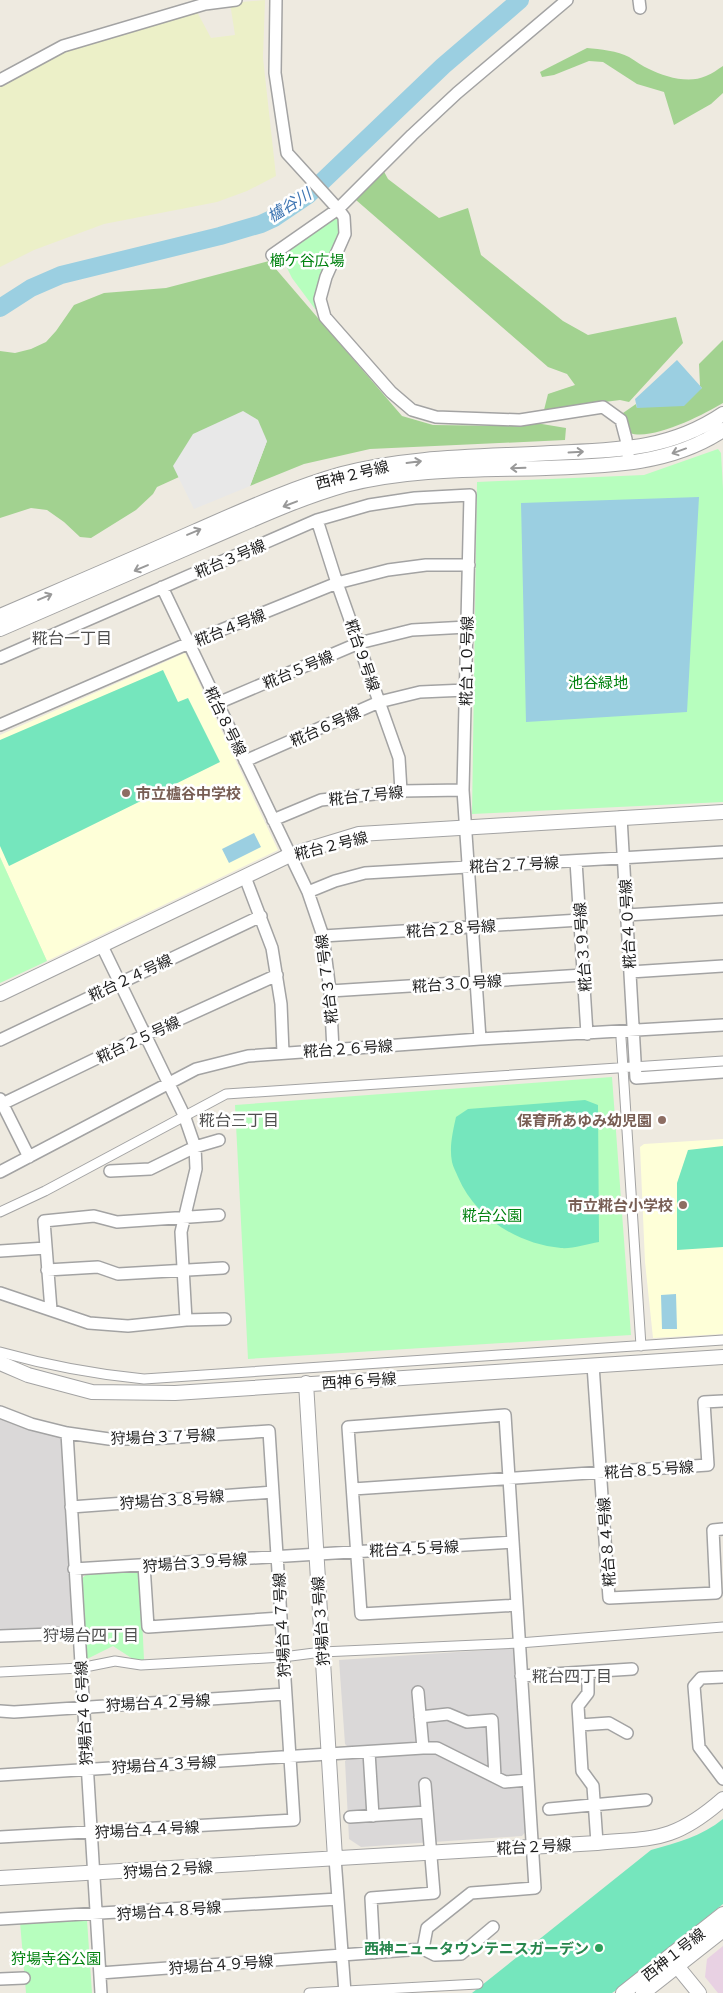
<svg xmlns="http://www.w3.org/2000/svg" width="723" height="1993" viewBox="0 0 723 1993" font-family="'Open Sans','Noto Sans JP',sans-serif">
	<rect width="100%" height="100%" fill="#eeeae0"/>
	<path fill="#dad8d8" d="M 0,1419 L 20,1427 L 61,1437 L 72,1623 L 67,1628 L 0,1632 Z
		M 516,1648 L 524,1770 L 521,1775 L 507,1776 L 441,1743 L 432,1741 L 349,1748 L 345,1744 L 339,1660 Z
		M 436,1752 L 519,1784 L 525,1790 L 527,1830 L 522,1836 L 361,1847 L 349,1839 L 345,1761 L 350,1757 Z"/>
	<path fill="#e8d1e3" d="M 723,1946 L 723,1993 L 718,1993 L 705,1977 L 707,1959 Z"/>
	<path fill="#feffd8" d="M 185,653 L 278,850 L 47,961 L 0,857 L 0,735 Z
		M 723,1139 L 723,1334 L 653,1338 L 645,1262 L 640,1147 L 644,1144 Z"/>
	<path fill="#ecf0c8" d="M 265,0 L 263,58 L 276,176 L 247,191 L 217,202 L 104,224 L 34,250 L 0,267 L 0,84 L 53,54 L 196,10 L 211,38 L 235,35 L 230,3 Z"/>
	<path fill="#a2d290" d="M 587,48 C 600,49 618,51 629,57 C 636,61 642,66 649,69 C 665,77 689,84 706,76 C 712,74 718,69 723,66 L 723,93 L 711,104 L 674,125 L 664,92 L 637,84 L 603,62 L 589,61 L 554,75 L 542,77 L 540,72 Z
		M 382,168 L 388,179 L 439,218 L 468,208 L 481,255 L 563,321 L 588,335 L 676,317 L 683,343 L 629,402 L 620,400 L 544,410 L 548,394 L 575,385 L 567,374 L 548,367 L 356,200 Z
		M 269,261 L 402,416 L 433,425 L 517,426 L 536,423 L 566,428 L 565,440 L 370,449 L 304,464 L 250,486 L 267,441 L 174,466 L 179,477 L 157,487 L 153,494 L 136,510 L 91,538 L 80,537 L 64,522 L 47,510 L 31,508 L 0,518 L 0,351 L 15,353 L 31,349 L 46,342 L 56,331 L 74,305 L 104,293 L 166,288 Z
		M 723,340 L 723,403 C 703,415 652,441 630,433 L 623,413 L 636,404 L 637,408 L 702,388 L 700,386 L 699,364 Z"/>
	<path fill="#b7febe" d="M 334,216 L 339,219 L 340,235 L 319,309 L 315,309 L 292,278 L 279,252 Z
		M 718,449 L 721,453 L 723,489 L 723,802 L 472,814 L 477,482 L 644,475 Z
		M 0,857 L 47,961 L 0,983 Z
		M 612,1077 L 631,1335 L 248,1359 L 235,1105 Z
		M 133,1570 L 140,1574 L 144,1660 L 136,1661 L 113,1646 L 83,1661 L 79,1581 L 87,1574 Z
		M 87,1920 L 92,1993 L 26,1993 L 20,1922 Z"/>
	<path fill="#75e6bd" d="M 163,670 L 178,702 L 188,698 L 220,762 L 9,866 L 0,846 L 0,740 Z
		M 585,1100 L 598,1105 L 599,1242 C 587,1244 572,1249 561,1248 C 517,1244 475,1217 458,1177 C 456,1172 453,1167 452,1162 C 449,1147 453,1131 456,1117 L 468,1109 Z
		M 723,1146 L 723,1247 L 677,1250 L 677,1183 L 688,1150 Z
		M 723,1819 L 723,1904 L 615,1991 L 612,1993 L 472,1993 L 651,1850 C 677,1843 702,1836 723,1819 Z"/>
	<path fill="#e8e8e8" d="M 243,411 L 258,420 L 267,441 L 250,486 L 194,509 L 173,466 L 193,434 Z"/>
	<path fill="#9bcfe1" d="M 677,360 L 702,388 L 684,406 L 637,408 L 635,399 Z
		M 699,497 L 687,712 L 526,722 L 521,503 Z
		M 254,833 L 261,847 L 229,863 L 222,849 Z
		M 676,1294 L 677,1329 L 662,1329 L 661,1295 Z"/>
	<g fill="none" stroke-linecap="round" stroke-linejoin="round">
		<path stroke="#9bcfe1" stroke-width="18" d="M 0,308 L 31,288 L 61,275 L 220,236 L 261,224 L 274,218 L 308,195 L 443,66 L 520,0"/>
		<g stroke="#a3a3a3" stroke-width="11">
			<path id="pedestrian" d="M 621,1038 L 641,1346
				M 0,1212 L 45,1191 L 226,1094 L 723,1061
				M 0,1352 C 50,1366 93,1374 144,1379 L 723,1340
				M 0,1672 L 80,1668 L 115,1661 L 141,1665 L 283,1657 L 322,1652 L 519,1643 L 723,1627
				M 309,1993 L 478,1984"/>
		</g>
		<g stroke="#a3a3a3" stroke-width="14">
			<path id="minor" d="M 276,0 L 275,73 L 287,153 L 338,209 L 344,217 L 345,234 L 326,277 L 320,299 L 325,317 L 391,392 L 412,410 L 436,417 L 520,420 L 603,407 L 621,420 L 626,439 L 629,462
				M 639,0 L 640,8
				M 0,80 L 63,46 L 205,4 L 236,0
				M 272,255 L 338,209 L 412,135 L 457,93 L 567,0
				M 317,520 L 337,583 L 399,758 L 401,791
				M 162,587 L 308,892 L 323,936 L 330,991 L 333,1050
				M 0,658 L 317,520 L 369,505 L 415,498 L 470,495 L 463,790 L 480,1039
				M 218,703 L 359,643 L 412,630 L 467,627
				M 0,725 L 189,643 L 337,583 L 388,570 L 426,565 L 469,565
				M 245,761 L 379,702 L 420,692 L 466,690
				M 621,817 L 636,1078 L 723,1072
				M 273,820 L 321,800 L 401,791 L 463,790
				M 576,861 L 587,1034
				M 245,877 L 272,948 L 281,1004 L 283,1053
				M 308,892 L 335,881 L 365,873 L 723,852
				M 627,915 L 723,909
				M 323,936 L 580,920
				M 630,972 L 723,966
				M 330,991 L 583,975
				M 0,1040 L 261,916
				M 0,1099 L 29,1157
				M 0,1105 L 145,1035 L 277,975
				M 110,1171 L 150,1169 L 195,1147 L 219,1140
				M 0,1172 L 196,1069 L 248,1056 L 480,1039 L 723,1025
				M 0,1251 L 46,1248
				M 47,1270 L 98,1267 L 118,1274 L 223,1268
				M 0,1293 L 89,1323 L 128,1326 L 186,1320 L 181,1232 L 196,1169 L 195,1147 L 184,1115 L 102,946
				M 51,1310 L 44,1221 L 94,1216 L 117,1222 L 219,1215
				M 186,1320 L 225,1319
				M 593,1365 L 609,1598 L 716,1593 L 713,1530 L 723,1529
				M 0,1412 L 31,1424 L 67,1433 L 109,1439 L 149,1439 L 269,1431 L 294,1820 L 0,1837
				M 67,1433 L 101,1993
				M 353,1489 L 708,1465 L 704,1402 L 723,1401
				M 71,1507 L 273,1492
				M 144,1565 L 148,1627 L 281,1618
				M 74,1569 L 513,1542
				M 0,1636 L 78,1633
				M 588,1672 L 588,1693 L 578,1706 L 582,1771 L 593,1786 L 597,1843
				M 521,1676 L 632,1669
				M 723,1677 L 701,1678 L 694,1686 L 699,1747 L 723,1779
				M 418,1692 L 423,1748
				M 0,1711 L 14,1712 L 285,1694
				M 420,1717 L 448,1714 L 467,1722 L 492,1720 L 495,1777
				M 580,1725 L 609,1723 L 627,1733
				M 369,1752 L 373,1816
				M 0,1775 L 423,1748 L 437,1748 L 505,1782 L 528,1780
				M 549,1809 L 646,1800
				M 350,1817 L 427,1812
				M 335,1858 L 345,1993
				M 0,1919 L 338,1899
				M 423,1949 L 435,1955 L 461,1954 L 493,1927
				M 374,1953 L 371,1898 L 434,1893 L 425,1784
				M 100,1973 L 423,1949 L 427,1928 L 471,1893 L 535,1888 L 505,1415 L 348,1427 L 361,1614 L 517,1605
				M 0,1979 L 24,1978"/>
		</g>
		<g stroke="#a3a3a3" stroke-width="16">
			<path id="tertiary" d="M 0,616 C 65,588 131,560 196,531 C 244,510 292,488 342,474 C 409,456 482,457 551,453 C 614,450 668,451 723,414
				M 0,629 C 68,600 135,570 203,541 C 250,521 296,499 345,485 C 411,468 479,470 546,468 C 607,466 671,465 723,430
				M 0,994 L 290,855 L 359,834 L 723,812
				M 0,1363 L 28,1375 L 92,1392 L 175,1393 L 723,1357
				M 306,1383 L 335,1858
				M 0,1878 L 597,1843 C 621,1840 648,1841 670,1833 C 690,1826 707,1813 723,1799
				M 672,1960 L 699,1993
				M 623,1993 L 723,1914
				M 643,1993 L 723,1930"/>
		</g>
		<use href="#pedestrian" stroke="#fff" stroke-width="9"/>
		<use href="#minor" stroke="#fff" stroke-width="11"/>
		<use href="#tertiary" stroke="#fff" stroke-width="14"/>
	</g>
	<defs><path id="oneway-shaft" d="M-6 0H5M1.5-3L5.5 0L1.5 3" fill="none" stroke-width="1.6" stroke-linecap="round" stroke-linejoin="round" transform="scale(1.25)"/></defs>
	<g stroke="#999">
		<use href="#oneway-shaft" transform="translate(679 451) rotate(160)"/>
		<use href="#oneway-shaft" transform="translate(576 452) rotate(-3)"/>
		<use href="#oneway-shaft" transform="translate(414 462) rotate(-7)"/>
		<use href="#oneway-shaft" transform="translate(518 468) rotate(178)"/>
		<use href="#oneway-shaft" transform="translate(290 504) rotate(159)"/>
		<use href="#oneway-shaft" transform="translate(194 532) rotate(-23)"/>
		<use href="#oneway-shaft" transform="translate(141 568) rotate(157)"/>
		<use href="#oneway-shaft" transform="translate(45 597) rotate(-23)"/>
	</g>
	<g fill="#8d6e63" stroke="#fff" stroke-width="2">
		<circle cx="126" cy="793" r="5"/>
		<circle cx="662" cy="1120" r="5"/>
		<circle cx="683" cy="1205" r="5"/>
	</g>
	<circle fill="#2e9e5b" stroke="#fff" stroke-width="2" cx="599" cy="1948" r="5"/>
	<g text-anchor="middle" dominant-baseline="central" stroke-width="5" stroke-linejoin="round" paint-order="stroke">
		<g font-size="15" fill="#01820f" stroke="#fff">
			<text x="307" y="260">櫛ケ谷広場</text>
			<text x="598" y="682">池谷緑地</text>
			<text x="492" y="1215">糀台公園</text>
			<text x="56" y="1958">狩場寺谷公園</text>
		</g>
		<g font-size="15" fill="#1c1c1c" stroke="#fff">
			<text transform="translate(352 474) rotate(-14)">西神２号線</text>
			<text transform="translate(230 558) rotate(-23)">糀台３号線</text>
			<text transform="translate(230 627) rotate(-22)">糀台４号線</text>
			<text transform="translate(363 655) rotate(71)">糀台９号線</text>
			<text transform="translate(466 661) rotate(-89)">糀台１０号線</text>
			<text transform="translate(298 669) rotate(-23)">糀台５号線</text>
			<text transform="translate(226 721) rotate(64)">糀台８号線</text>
			<text transform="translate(325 726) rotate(-24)">糀台６号線</text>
			<text transform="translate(366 795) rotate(-6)">糀台７号線</text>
			<text transform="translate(331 845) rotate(-14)">糀台２号線</text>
			<text transform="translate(514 864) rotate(-3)">糀台２７号線</text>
			<text transform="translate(627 924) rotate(-93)">糀台４０号線</text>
			<text transform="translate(451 928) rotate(-4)">糀台２８号線</text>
			<text transform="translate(582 947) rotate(-94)">糀台３９号線</text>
			<text transform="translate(130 977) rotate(-25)">糀台２４号線</text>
			<text transform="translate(326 979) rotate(-97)">糀台３７号線</text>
			<text transform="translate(457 983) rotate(-4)">糀台３０号線</text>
			<text transform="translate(138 1039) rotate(-25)">糀台２５号線</text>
			<text transform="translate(348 1048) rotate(-4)">糀台２６号線</text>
			<text transform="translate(359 1380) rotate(-4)">西神６号線</text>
			<text transform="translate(163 1436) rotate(-2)">狩場台３７号線</text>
			<text transform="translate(649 1469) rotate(-4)">糀台８５号線</text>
			<text transform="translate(172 1499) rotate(-4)">狩場台３８号線</text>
			<text transform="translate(606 1542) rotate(-94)">糀台８４号線</text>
			<text transform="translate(414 1548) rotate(-3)">糀台４５号線</text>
			<text transform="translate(195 1562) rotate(-4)">狩場台３９号線</text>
			<text transform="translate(320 1621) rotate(-94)">狩場台３号線</text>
			<text transform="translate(281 1625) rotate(-93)">狩場台４７号線</text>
			<text transform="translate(158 1702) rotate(-3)">狩場台４２号線</text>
			<text transform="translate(83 1713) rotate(-93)">狩場台４６号線</text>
			<text transform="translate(164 1764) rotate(-3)">狩場台４３号線</text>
			<text transform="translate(147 1829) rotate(-3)">狩場台４４号線</text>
			<text transform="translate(534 1846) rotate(-3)">糀台２号線</text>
			<text transform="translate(168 1869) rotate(-4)">狩場台２号線</text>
			<text transform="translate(169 1910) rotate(-4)">狩場台４８号線</text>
			<text transform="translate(673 1954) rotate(-38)">西神１号線</text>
			<text transform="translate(221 1964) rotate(-4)">狩場台４９号線</text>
		</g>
		<g font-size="15" font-weight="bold" fill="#785e54" stroke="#fff" text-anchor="end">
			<text x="136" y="793" text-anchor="start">市立櫨谷中学校</text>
			<text x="652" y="1120">保育所あゆみ幼児園</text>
			<text x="673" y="1205">市立糀台小学校</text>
		</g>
		<g font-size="15" font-weight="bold" fill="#27864d" stroke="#fff" text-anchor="end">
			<text x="589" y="1948">西神ニュータウンテニスガーデン</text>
		</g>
		<g font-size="16" font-style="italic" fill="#4077b3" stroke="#fff">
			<text transform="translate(289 205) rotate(-32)">櫨谷川</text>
		</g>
		<g font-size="16" fill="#4f4f4f" stroke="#fff">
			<text x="72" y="638">糀台一丁目</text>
			<text x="239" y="1120">糀台三丁目</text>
			<text x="91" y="1635">狩場台四丁目</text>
			<text x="572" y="1676">糀台四丁目</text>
		</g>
	</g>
</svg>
